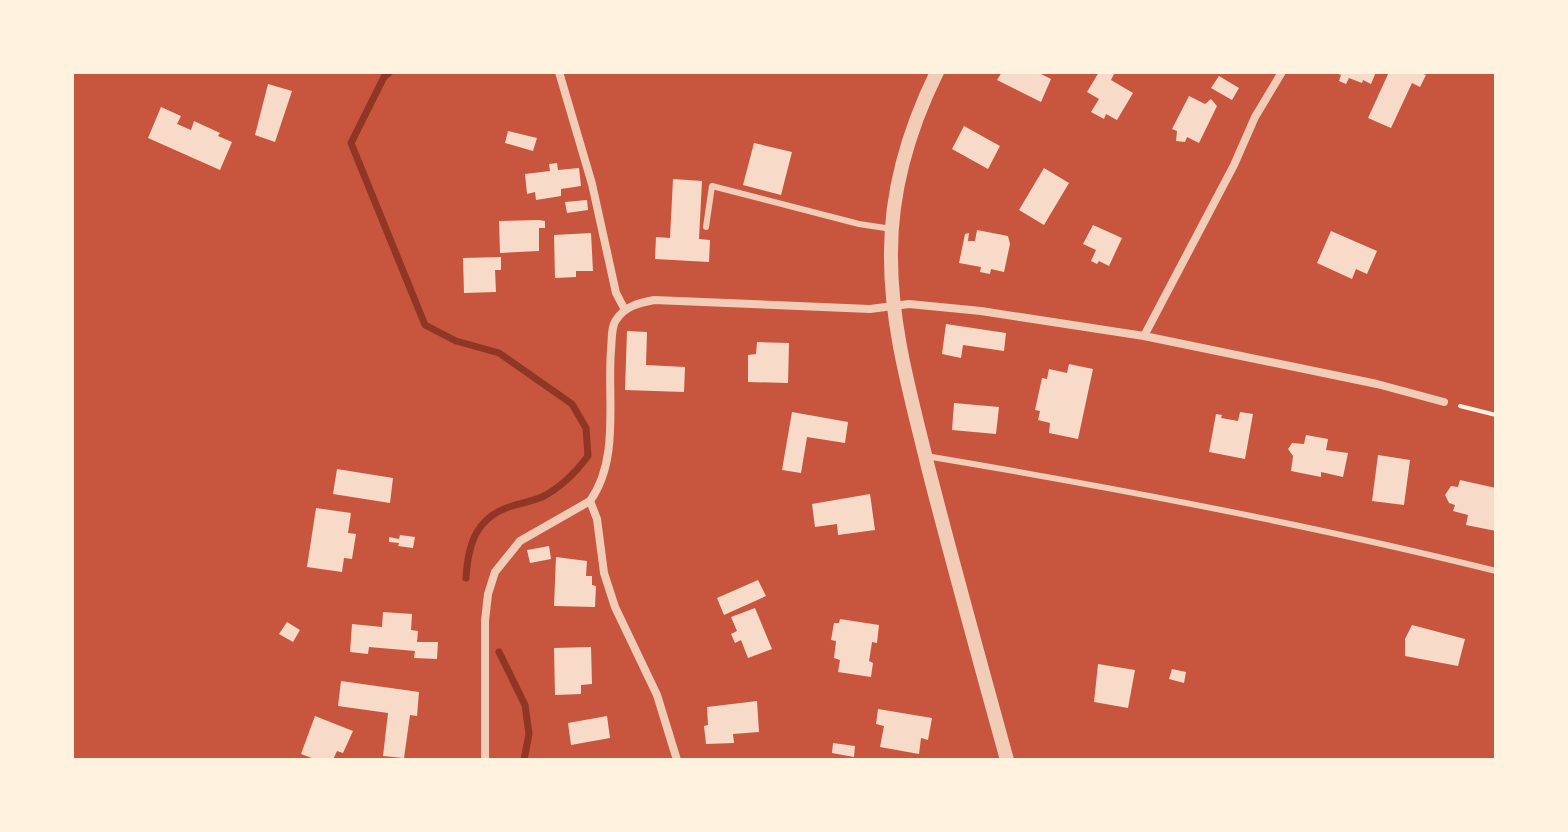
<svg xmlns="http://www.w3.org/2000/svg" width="1568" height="832" viewBox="0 0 1568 832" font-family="'PT Serif',serif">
	<rect width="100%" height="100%" fill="#c8553d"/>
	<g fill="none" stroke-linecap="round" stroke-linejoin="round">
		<path stroke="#8f3625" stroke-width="7" d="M 390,72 L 384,77 L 351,143 L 425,325 L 456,341 L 499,353 L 572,404 L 586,428 L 588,456 C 576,472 560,488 542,497 C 533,501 521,503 512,506 C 476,517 468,544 466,578
			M 499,652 L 525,705 L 529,734 L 524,760"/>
	</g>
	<path fill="#f7dbc8" d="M 1002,72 L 1037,72 L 1051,79 L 1041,102 L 997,80 Z
		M 1099,72 L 1114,74 L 1111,80 L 1133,93 L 1117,120 L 1106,114 L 1104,119 L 1091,112 L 1099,99 L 1087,92 Z
		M 1334,72 L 1376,72 L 1371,84 L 1363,80 L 1362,83 L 1349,78 L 1346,84 L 1339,81 L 1341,75 Z
		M 1389,72 L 1418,72 L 1426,75 L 1420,87 L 1412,83 L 1391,128 L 1368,118 Z
		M 1219,76 L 1239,88 L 1232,100 L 1211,88 Z
		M 268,84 L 292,91 L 275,142 L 255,135 Z
		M 1189,96 L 1205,104 L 1211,99 L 1217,106 L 1199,143 L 1187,137 L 1185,142 L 1176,141 L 1177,131 L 1172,129 Z
		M 161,107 L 181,116 L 177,124 L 191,130 L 194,121 L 220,133 L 218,136 L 232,142 L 220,170 L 148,138 Z
		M 964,126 L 1000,146 L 988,169 L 952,149 Z
		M 508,131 L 537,138 L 533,151 L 505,143 Z
		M 754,143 L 792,152 L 781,195 L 743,185 Z
		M 557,163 L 558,170 L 579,168 L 581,186 L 561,189 L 561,196 L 536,200 L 535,192 L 527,194 L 525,174 L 550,171 L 549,164 Z
		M 1044,168 L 1069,183 L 1044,225 L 1019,210 Z
		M 673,179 L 702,181 L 699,239 L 710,240 L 709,262 L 655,259 L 656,237 L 670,238 Z
		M 587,200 L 588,210 L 567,213 L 565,202 Z
		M 539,220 L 545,221 L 545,228 L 539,228 L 539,251 L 500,253 L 499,221 Z
		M 1093,225 L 1122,238 L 1109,266 L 1099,261 L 1097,264 L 1091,261 L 1096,250 L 1083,244 Z
		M 977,230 L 1008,236 L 1010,244 L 1004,272 L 991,269 L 990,274 L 980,272 L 981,267 L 959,263 L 965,234 L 969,233 L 968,241 L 975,241 Z
		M 1331,231 L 1377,251 L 1367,274 L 1356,269 L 1352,279 L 1317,263 Z
		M 591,233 L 593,271 L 576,271 L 576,277 L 555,278 L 554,235 Z
		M 501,257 L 501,270 L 495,270 L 496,292 L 464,293 L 463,258 Z
		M 946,324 L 1006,333 L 1004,351 L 963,345 L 961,358 L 942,354 Z
		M 627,331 L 647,332 L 646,365 L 685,367 L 684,392 L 625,390 Z
		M 757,342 L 789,343 L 788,383 L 748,382 L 748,355 L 756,354 Z
		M 1069,364 L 1093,369 L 1078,439 L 1049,433 L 1050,423 L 1038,420 L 1040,411 L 1035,410 L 1042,378 L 1047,379 L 1049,369 L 1067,373 Z
		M 954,403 L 999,407 L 996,434 L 952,430 Z
		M 792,412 L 848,422 L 845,443 L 807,437 L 801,473 L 782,470 Z
		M 1240,412 L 1253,414 L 1245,459 L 1209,452 L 1216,414 L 1222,415 L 1221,418 L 1238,421 Z
		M 1306,435 L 1328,439 L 1326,450 L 1348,453 L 1343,477 L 1321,472 L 1321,477 L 1291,471 L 1293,456 L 1288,449 L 1292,443 L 1304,444 Z
		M 1378,455 L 1410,460 L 1404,505 L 1372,501 Z
		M 337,469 L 393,478 L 390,503 L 333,494 Z
		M 1460,480 L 1496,488 L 1496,531 L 1466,525 L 1468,515 L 1453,511 L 1455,505 L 1449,503 L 1445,495 L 1451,486 L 1458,487 Z
		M 870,494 L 875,530 L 838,535 L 837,524 L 815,527 L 812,504 Z
		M 316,508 L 351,513 L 348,533 L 356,534 L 352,559 L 344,558 L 342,572 L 307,567 Z
		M 400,535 L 415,537 L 413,548 L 398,546 L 399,543 L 389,542 L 389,537 L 399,539 Z
		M 549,546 L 551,559 L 530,563 L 527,550 Z
		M 556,557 L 587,561 L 586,576 L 592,576 L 592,585 L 596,586 L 595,607 L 554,606 Z
		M 758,580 L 766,596 L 724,615 L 717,598 Z
		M 755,608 L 772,649 L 748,658 L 741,640 L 735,643 L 731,634 L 737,631 L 731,617 Z
		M 383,612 L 412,614 L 411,630 L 418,631 L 417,642 L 438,642 L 437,659 L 414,658 L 415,651 L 369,647 L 368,654 L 350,652 L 352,624 L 382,627 Z
		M 840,619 L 879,625 L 877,643 L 872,642 L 870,655 L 869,661 L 873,663 L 871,677 L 838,672 L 840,660 L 834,658 L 836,641 L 831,640 L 834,623 L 839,623 Z
		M 287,622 L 300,630 L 293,642 L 279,634 Z
		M 1412,625 L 1465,639 L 1458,666 L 1405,656 L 1405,639 Z
		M 591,647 L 592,684 L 581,685 L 581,694 L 555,695 L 554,648 Z
		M 1098,664 L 1135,670 L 1128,708 L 1094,702 Z
		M 1172,669 L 1186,672 L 1184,683 L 1169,679 Z
		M 341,681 L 419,692 L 417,716 L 410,715 L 404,758 L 383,756 L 388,713 L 338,706 Z
		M 757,701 L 759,732 L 733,734 L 734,743 L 706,744 L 704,726 L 708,725 L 707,707 Z
		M 878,709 L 932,718 L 928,740 L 921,738 L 919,754 L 880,747 L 884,726 L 876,724 Z
		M 315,716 L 353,731 L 343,753 L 337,751 L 333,760 L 317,760 L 301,754 Z
		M 607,716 L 610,738 L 571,745 L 568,723 Z
		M 833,743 L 855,746 L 854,757 L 832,753 Z"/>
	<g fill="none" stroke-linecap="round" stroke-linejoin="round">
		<path stroke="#fff3e0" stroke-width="4" d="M 1460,406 L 1496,415"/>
		<path stroke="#f1ccb7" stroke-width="6" d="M 706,227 L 712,186 L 859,224 L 892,229
			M 926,456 C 1117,488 1307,524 1496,571"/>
		<path stroke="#f1ccb7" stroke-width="8" d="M 559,72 L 592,184 L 616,293 L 625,310
			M 1144,336 L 1234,165 L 1255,117 L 1282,72
			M 590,501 L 597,519 L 604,573 L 615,607 L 657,695 L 677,760
			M 485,760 L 485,621 L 488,594 L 495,572 L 520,541 L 590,501 C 620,459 607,399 611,350 C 612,340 611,327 616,320 C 625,306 639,303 654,300 L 870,309 L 909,304 L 981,311 L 1144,336 L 1377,384 L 1444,402"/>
		<path stroke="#f1ccb7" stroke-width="14" d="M 937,72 C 909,129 891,188 891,252 C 890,326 911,396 928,467 C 953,565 980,662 1007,760"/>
	</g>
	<rect width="1568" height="832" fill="none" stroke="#fff3e0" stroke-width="148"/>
</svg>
